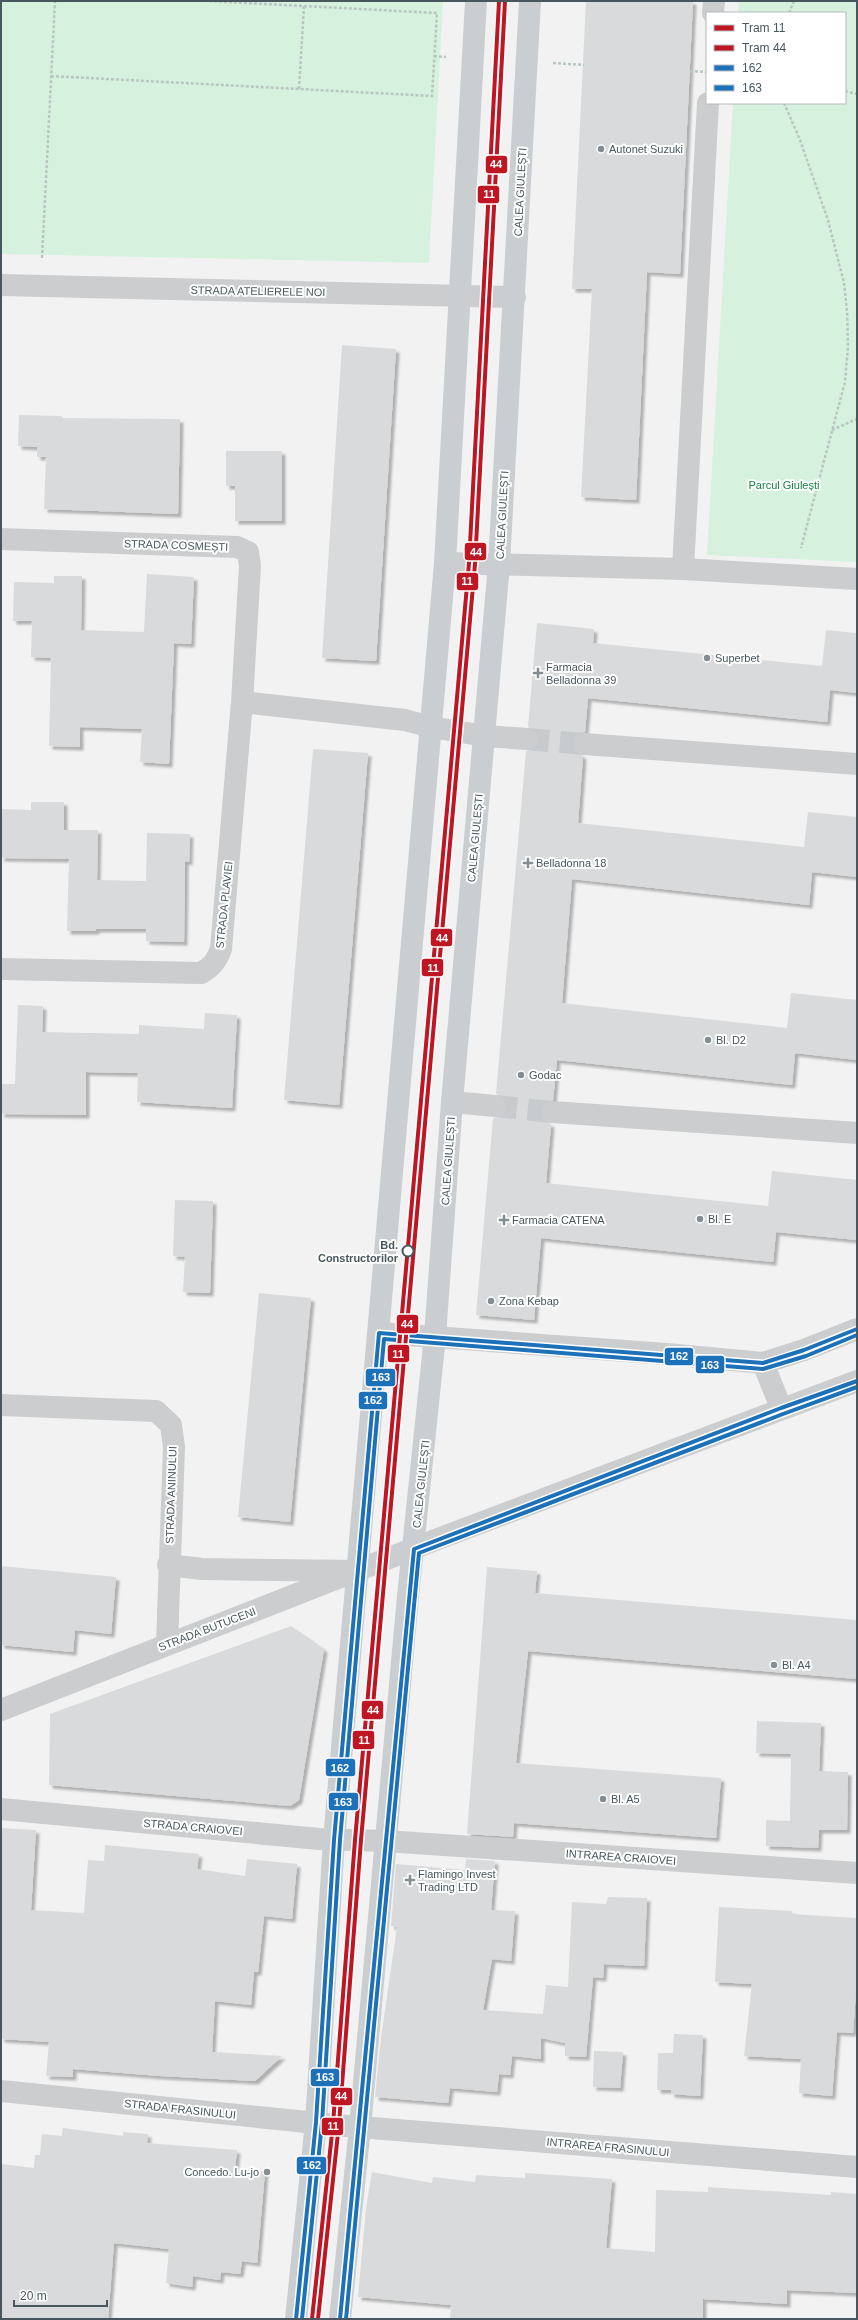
<svg xmlns="http://www.w3.org/2000/svg" width="858" height="2320" viewBox="0 0 858 2320" font-family="Helvetica,sans-serif">
	<defs>
		<filter id="shadow"><feDropShadow dx="3.5" dy="3.5" stdDeviation="1" flood-color="#0004"/></filter>
	</defs>
	<rect width="100%" height="100%" fill="#f2f2f2"/>
	<path fill="#d6f1de" d="M 1,1 L 443,1 L 429,263 L 1,254 Z
		M 739,1 L 857,1 L 857,562 L 707,555 L 733,103 L 845,103 L 845,13 L 738,13 Z"/>
	<path fill="#d9dadb" filter="url(#shadow)" d="M 586,1 L 693,1 L 680,274 L 647,272 L 636,500 L 581,497 L 592,289 L 572,289 Z
		M 342,345 L 396,349 L 376,661 L 322,658 Z
		M 19,415 L 62,416 L 62,418 L 180,419 L 178,514 L 44,509 L 46,457 L 37,457 L 37,447 L 18,446 Z
		M 226,451 L 282,451 L 282,521 L 235,521 L 235,486 L 226,486 Z
		M 147,574 L 194,577 L 191,644 L 174,643 L 169,764 L 140,762 L 142,729 L 80,727 L 80,747 L 49,746 L 51,658 L 31,657 L 32,621 L 13,621 L 14,582 L 54,583 L 54,576 L 82,576 L 81,630 L 144,632 Z
		M 537,623 L 594,629 L 593,643 L 822,666 L 826,630 L 857,633 L 857,693 L 830,690 L 827,722 L 588,698 L 585,732 L 578,733 L 572,743 L 573,750 L 583,756 L 578,823 L 804,847 L 808,812 L 857,817 L 857,877 L 812,872 L 809,905 L 572,879 L 562,1003 L 787,1028 L 791,993 L 857,1000 L 857,1060 L 795,1053 L 792,1085 L 557,1060 L 553,1100 L 542,1105 L 540,1112 L 545,1122 L 551,1124 L 546,1183 L 768,1206 L 772,1171 L 857,1180 L 857,1240 L 776,1232 L 773,1262 L 541,1238 L 534,1320 L 476,1315 L 493,1118 L 500,1117 L 505,1114 L 507,1107 L 503,1096 L 496,1094 L 526,751 L 533,750 L 539,740 L 538,733 L 528,727 Z
		M 313,749 L 368,753 L 339,1105 L 284,1100 Z
		M 31,802 L 64,802 L 64,830 L 98,830 L 97,880 L 146,881 L 147,833 L 190,834 L 189,862 L 185,861 L 184,942 L 146,941 L 146,929 L 96,929 L 96,931 L 67,931 L 69,859 L 1,858 L 1,809 L 31,810 Z
		M 18,1005 L 43,1006 L 42,1032 L 139,1034 L 139,1025 L 204,1029 L 205,1013 L 237,1015 L 232,1108 L 137,1102 L 138,1073 L 86,1072 L 86,1115 L 1,1114 L 1,1084 L 15,1084 Z
		M 175,1200 L 213,1201 L 210,1293 L 183,1292 L 185,1257 L 173,1256 Z
		M 259,1293 L 311,1298 L 290,1522 L 238,1517 Z
		M 1,1566 L 116,1577 L 111,1634 L 75,1630 L 73,1652 L 1,1645 Z
		M 487,1567 L 537,1571 L 535,1593 L 857,1620 L 857,1679 L 528,1651 L 516,1763 L 721,1778 L 716,1838 L 514,1823 L 513,1837 L 467,1834 Z
		M 291,1626 L 324,1649 L 299,1800 L 290,1806 L 49,1785 L 50,1714 Z
		M 757,1721 L 821,1723 L 819,1771 L 848,1772 L 847,1830 L 819,1830 L 818,1848 L 766,1846 L 766,1820 L 790,1821 L 791,1754 L 756,1753 Z
		M 1,1828 L 36,1830 L 31,1910 L 84,1913 L 88,1860 L 104,1861 L 105,1845 L 199,1854 L 197,1869 L 245,1876 L 247,1859 L 297,1864 L 292,1919 L 264,1916 L 258,1972 L 254,1972 L 251,2005 L 215,2001 L 212,2052 L 282,2056 L 255,2081 L 160,2076 L 73,2069 L 73,2077 L 46,2076 L 49,2042 L 1,2039 Z
		M 466,1859 L 495,1861 L 491,1910 L 515,1911 L 511,1961 L 492,1959 L 483,2010 L 543,2014 L 546,1985 L 568,1987 L 572,1902 L 606,1904 L 608,1897 L 647,1898 L 644,1966 L 604,1964 L 603,1978 L 593,1977 L 586,2057 L 565,2056 L 565,2043 L 541,2038 L 541,2059 L 512,2056 L 510,2075 L 499,2074 L 497,2092 L 450,2088 L 448,2103 L 375,2097 L 381,2038 L 397,1927 L 391,1926 L 396,1864 L 465,1870 Z
		M 719,1907 L 792,1911 L 792,1914 L 857,1918 L 857,1977 L 853,2033 L 837,2032 L 832,2096 L 799,2093 L 801,2059 L 744,2056 L 752,1984 L 715,1982 Z
		M 674,2034 L 703,2035 L 700,2096 L 671,2094 L 671,2090 L 657,2090 L 658,2053 L 673,2053 Z
		M 594,2051 L 623,2052 L 620,2088 L 593,2087 Z
		M 63,2128 L 123,2136 L 123,2132 L 148,2134 L 147,2143 L 237,2150 L 235,2169 L 265,2171 L 257,2263 L 242,2261 L 240,2274 L 221,2272 L 220,2280 L 193,2276 L 192,2287 L 166,2283 L 169,2249 L 114,2243 L 108,2319 L 1,2319 L 1,2164 L 34,2168 L 35,2155 L 40,2155 L 42,2134 L 62,2136 Z
		M 372,2172 L 432,2183 L 433,2177 L 475,2182 L 476,2175 L 525,2178 L 525,2173 L 612,2179 L 606,2248 L 655,2252 L 656,2190 L 708,2192 L 708,2187 L 831,2195 L 831,2192 L 857,2194 L 857,2293 L 787,2290 L 787,2304 L 703,2299 L 703,2319 L 450,2319 L 451,2305 L 358,2297 L 366,2208 Z"/>
	<g fill="none" stroke-linecap="round" stroke-linejoin="round">
		<path stroke="#c8cbcd" stroke-width="22" stroke-dasharray="22 11" stroke-linecap="butt" d="M 527,739 L 584,744
			M 495,1106 L 552,1112"/>
		<path stroke="#b9c6c1" stroke-width="2.5" stroke-dasharray="3 2" stroke-linecap="butt" d="M 789,13 L 794,1
			M 434,56 L 446,57
			M 553,63 L 584,65
			M 690,71 L 707,72
			M 51,76 L 432,96 L 437,13 L 208,1
			M 299,89 L 304,6
			M 845,91 L 857,94
			M 784,103 L 800,140 L 828,220 L 844,283 L 847,311 L 848,346 L 845,382 L 801,548
			M 42,258 L 55,1
			M 832,430 L 857,419"/>
		<path stroke="#cbcdcf" stroke-width="22" d="M 485,736 L 527,739
			M 584,744 L 857,764
			M 452,1102 L 495,1106
			M 552,1112 L 857,1133"/>
		<path stroke="#cbcdcf" stroke-width="22" d="M 713,13 L 714,1
			M 1,285 L 515,297
			M 1,539 L 237,547 L 248,552 L 250,566 L 242,702 L 221,949 C 217,960 212,967 201,973 L 1,969
			M 445,563 L 683,569 L 857,579
			M 683,569 L 708,103
			M 242,702 L 405,720 L 431,727 L 485,736
			M 1,1405 L 156,1411 L 171,1425 L 174,1447 L 167,1644
			M 168,1565 L 202,1569 L 357,1571
			M 1,1809 L 319,1839 L 385,1841 L 857,1873
			M 1,2091 L 347,2126 L 857,2167"/>
		<path stroke="#cbcdcf" stroke-width="22" d="M 379,1333 L 667,1354 L 763,1363 L 804,1350 L 857,1329
			M 763,1363 L 781,1408
			M 1,1710 L 430,1542 L 857,1381"/>
		<path stroke="#cbced1" stroke-width="22" d="M 296,2319 L 316,2122 L 334,1840 L 445,563 L 476,1
			M 340,2319 L 360,2127 L 408,1596 L 435,1336 L 452,1102 L 499,564 L 530,1"/>
		<g stroke="#fff" stroke-width="7">
			<path id="bus-1" d="M 296,2319 L 316,2122 L 334,1840 L 379,1333 L 763,1363 L 804,1350 L 857,1329
				M 340,2319 L 414,1549 L 781,1408 L 857,1381"/>
		</g>
		<g stroke="#fff" stroke-width="7">
			<path id="bus-2" d="M 302,2319 L 322,2123 L 340,1840 L 384,1339 L 763,1369 L 806,1356 L 857,1335
				M 346,2319 L 419,1553 L 783,1414 L 857,1387"/>
		</g>
		<use href="#bus-1" stroke="#1d71b8" stroke-width="4"/>
		<use href="#bus-2" stroke="#1d71b8" stroke-width="4"/>
		<g stroke="#fff" stroke-width="7">
			<path id="tram-1" d="M 312,2319 L 333,2124 L 355,1840 L 469,563 L 499,1"/>
		</g>
		<g stroke="#fff" stroke-width="7">
			<path id="tram-2" d="M 318,2319 L 339,2124 L 361,1840 L 475,564 L 505,1"/>
		</g>
		<use href="#tram-1" stroke="#be1622" stroke-width="4"/>
		<use href="#tram-2" stroke="#be1622" stroke-width="4"/>
	</g>
	<g fill="#848d92" stroke="#fff" stroke-width="1.5">
		<circle cx="601" cy="149" r="4"/>
		<circle cx="707" cy="658" r="4"/>
		<path d="M536 667h4v4h4v4h-4v4h-4v-4h-4v-4h4z"/>
		<path d="M526 857h4v4h4v4h-4v4h-4v-4h-4v-4h4z"/>
		<circle cx="708" cy="1040" r="4"/>
		<circle cx="521" cy="1075" r="4"/>
		<circle cx="700" cy="1219" r="4"/>
		<path d="M502 1214h4v4h4v4h-4v4h-4v-4h-4v-4h4z"/>
		<circle cx="491" cy="1301" r="4"/>
		<circle cx="774" cy="1665" r="4"/>
		<circle cx="603" cy="1799" r="4"/>
		<path d="M408 1874h4v4h4v4h-4v4h-4v-4h-4v-4h4z"/>
		<circle cx="267" cy="2172" r="4"/>
	</g>
	<circle fill="#fff" stroke="#48565e" stroke-width="2" cx="408" cy="1251" r="5.5"/>
	<g text-anchor="middle" dominant-baseline="central" stroke-width="4" stroke-linejoin="round" paint-order="stroke">
		<g font-size="11" fill="#48565e" stroke="#fff" text-anchor="start">
			<text x="609" y="149">Autonet Suzuki</text>
			<text x="715" y="658">Superbet</text>
			<text x="546" y="667">Farmacia<tspan x="546" dy="13">Belladonna 39</tspan></text>
			<text x="536" y="863">Belladonna 18</text>
			<text x="716" y="1040">Bl. D2</text>
			<text x="529" y="1075">Godac</text>
			<text x="708" y="1219">Bl. E</text>
			<text x="512" y="1220">Farmacia CATENA</text>
			<text x="499" y="1301">Zona Kebap</text>
			<text x="782" y="1665">Bl. A4</text>
			<text x="611" y="1799">Bl. A5</text>
			<text x="418" y="1874">Flamingo Invest<tspan x="418" dy="13">Trading LTD</tspan></text>
			<text x="259" y="2172" text-anchor="end">Concedo. Lu-jo</text>
		</g>
		<g font-size="11" fill="#48565e" stroke="#fff">
			<text transform="translate(520 192) rotate(-87)">CALEA GIULEȘTI</text>
			<text transform="translate(258 291) rotate(1)">STRADA ATELIERELE NOI</text>
			<text transform="translate(502 515) rotate(-87)">CALEA GIULEȘTI</text>
			<text transform="translate(176 545) rotate(2)">STRADA COSMEȘTI</text>
			<text transform="translate(475 838) rotate(-85)">CALEA GIULEȘTI</text>
			<text transform="translate(224 905) rotate(-84)">STRADA PLAVIEI</text>
			<text transform="translate(448 1161) rotate(-86)">CALEA GIULEȘTI</text>
			<text transform="translate(421 1484) rotate(-84)">CALEA GIULEȘTI</text>
			<text transform="translate(171 1495) rotate(-88)">STRADA ANINULUI</text>
			<text transform="translate(207 1629) rotate(-21)">STRADA BUTUCENI</text>
			<text transform="translate(193 1827) rotate(5)">STRADA CRAIOVEI</text>
			<text transform="translate(621 1857) rotate(4)">INTRAREA CRAIOVEI</text>
			<text transform="translate(180 2109) rotate(6)">STRADA FRASINULUI</text>
			<text transform="translate(608 2147) rotate(5)">INTRAREA FRASINULUI</text>
		</g>
		<g font-size="11" fill="#178243" stroke="#fff">
			<text x="784" y="485">Parcul Giulești</text>
		</g>
		<g font-size="11" font-weight="bold" fill="#48565e" stroke="#fff" text-anchor="end">
			<text x="398" y="1245">Bd.<tspan x="398" dy="13">Constructorilor</tspan></text>
		</g>
	</g>
	<g stroke="#fff" stroke-width="1.5">
		<rect x="485" y="155" width="23" height="19" rx="4" fill="#be1622"/>
		<rect x="477" y="185" width="23" height="19" rx="4" fill="#be1622"/>
		<rect x="464" y="542" width="23" height="19" rx="4" fill="#be1622"/>
		<rect x="456" y="572" width="23" height="19" rx="4" fill="#be1622"/>
		<rect x="430" y="928" width="23" height="19" rx="4" fill="#be1622"/>
		<rect x="421" y="958" width="23" height="19" rx="4" fill="#be1622"/>
		<rect x="396" y="1314" width="23" height="20" rx="4" fill="#be1622"/>
		<rect x="387" y="1344" width="23" height="19" rx="4" fill="#be1622"/>
		<rect x="664" y="1347" width="30" height="19" rx="4" fill="#1d71b8"/>
		<rect x="695" y="1355" width="30" height="19" rx="4" fill="#1d71b8"/>
		<rect x="365" y="1368" width="31" height="19" rx="4" fill="#1d71b8"/>
		<rect x="358" y="1391" width="30" height="19" rx="4" fill="#1d71b8"/>
		<rect x="361" y="1700" width="23" height="20" rx="4" fill="#be1622"/>
		<rect x="352" y="1730" width="23" height="20" rx="4" fill="#be1622"/>
		<rect x="325" y="1758" width="31" height="19" rx="4" fill="#1d71b8"/>
		<rect x="328" y="1792" width="31" height="19" rx="4" fill="#1d71b8"/>
		<rect x="310" y="2068" width="30" height="19" rx="4" fill="#1d71b8"/>
		<rect x="330" y="2087" width="23" height="19" rx="4" fill="#be1622"/>
		<rect x="321" y="2117" width="23" height="19" rx="4" fill="#be1622"/>
		<rect x="296" y="2156" width="31" height="19" rx="4" fill="#1d71b8"/>
	</g>
	<g font-size="11" text-anchor="middle" font-weight="bold" fill="#fff">
		<text x="496" y="168">44</text>
		<text x="489" y="198">11</text>
		<text x="476" y="556">44</text>
		<text x="467" y="585">11</text>
		<text x="442" y="942">44</text>
		<text x="433" y="972">11</text>
		<text x="407" y="1328">44</text>
		<text x="398" y="1358">11</text>
		<text x="679" y="1360">162</text>
		<text x="710" y="1369">163</text>
		<text x="381" y="1381">163</text>
		<text x="373" y="1404">162</text>
		<text x="373" y="1714">44</text>
		<text x="364" y="1744">11</text>
		<text x="340" y="1772">162</text>
		<text x="343" y="1806">163</text>
		<text x="325" y="2081">163</text>
		<text x="341" y="2100">44</text>
		<text x="333" y="2130">11</text>
		<text x="312" y="2169">162</text>
	</g>
	<rect width="858" height="2320" fill="none" stroke="#48565e" stroke-width="4"/>
	<rect x="706" y="12" width="140" height="92" fill="#ffffff" stroke="#b6bbbf"/>
	<rect x="714" y="25" width="20" height="6" fill="#be1622" stroke="#b6bbbf"/>
	<text x="742" y="32" font-size="12" fill="#48565e">Tram 11</text>
	<rect x="714" y="45" width="20" height="6" fill="#be1622" stroke="#b6bbbf"/>
	<text x="742" y="52" font-size="12" fill="#48565e">Tram 44</text>
	<rect x="714" y="65" width="20" height="6" fill="#1d71b8" stroke="#b6bbbf"/>
	<text x="742" y="72" font-size="12" fill="#48565e">162</text>
	<rect x="714" y="85" width="20" height="6" fill="#1d71b8" stroke="#b6bbbf"/>
	<text x="742" y="92" font-size="12" fill="#48565e">163</text>
	<path d="M14 2300v6h93v-6" fill="none" stroke="#48565e" stroke-width="2"/>
	<text x="20" y="2300" font-size="12" fill="#48565e" stroke="#ffffff" stroke-width="3" paint-order="stroke">20 m</text>
</svg>
